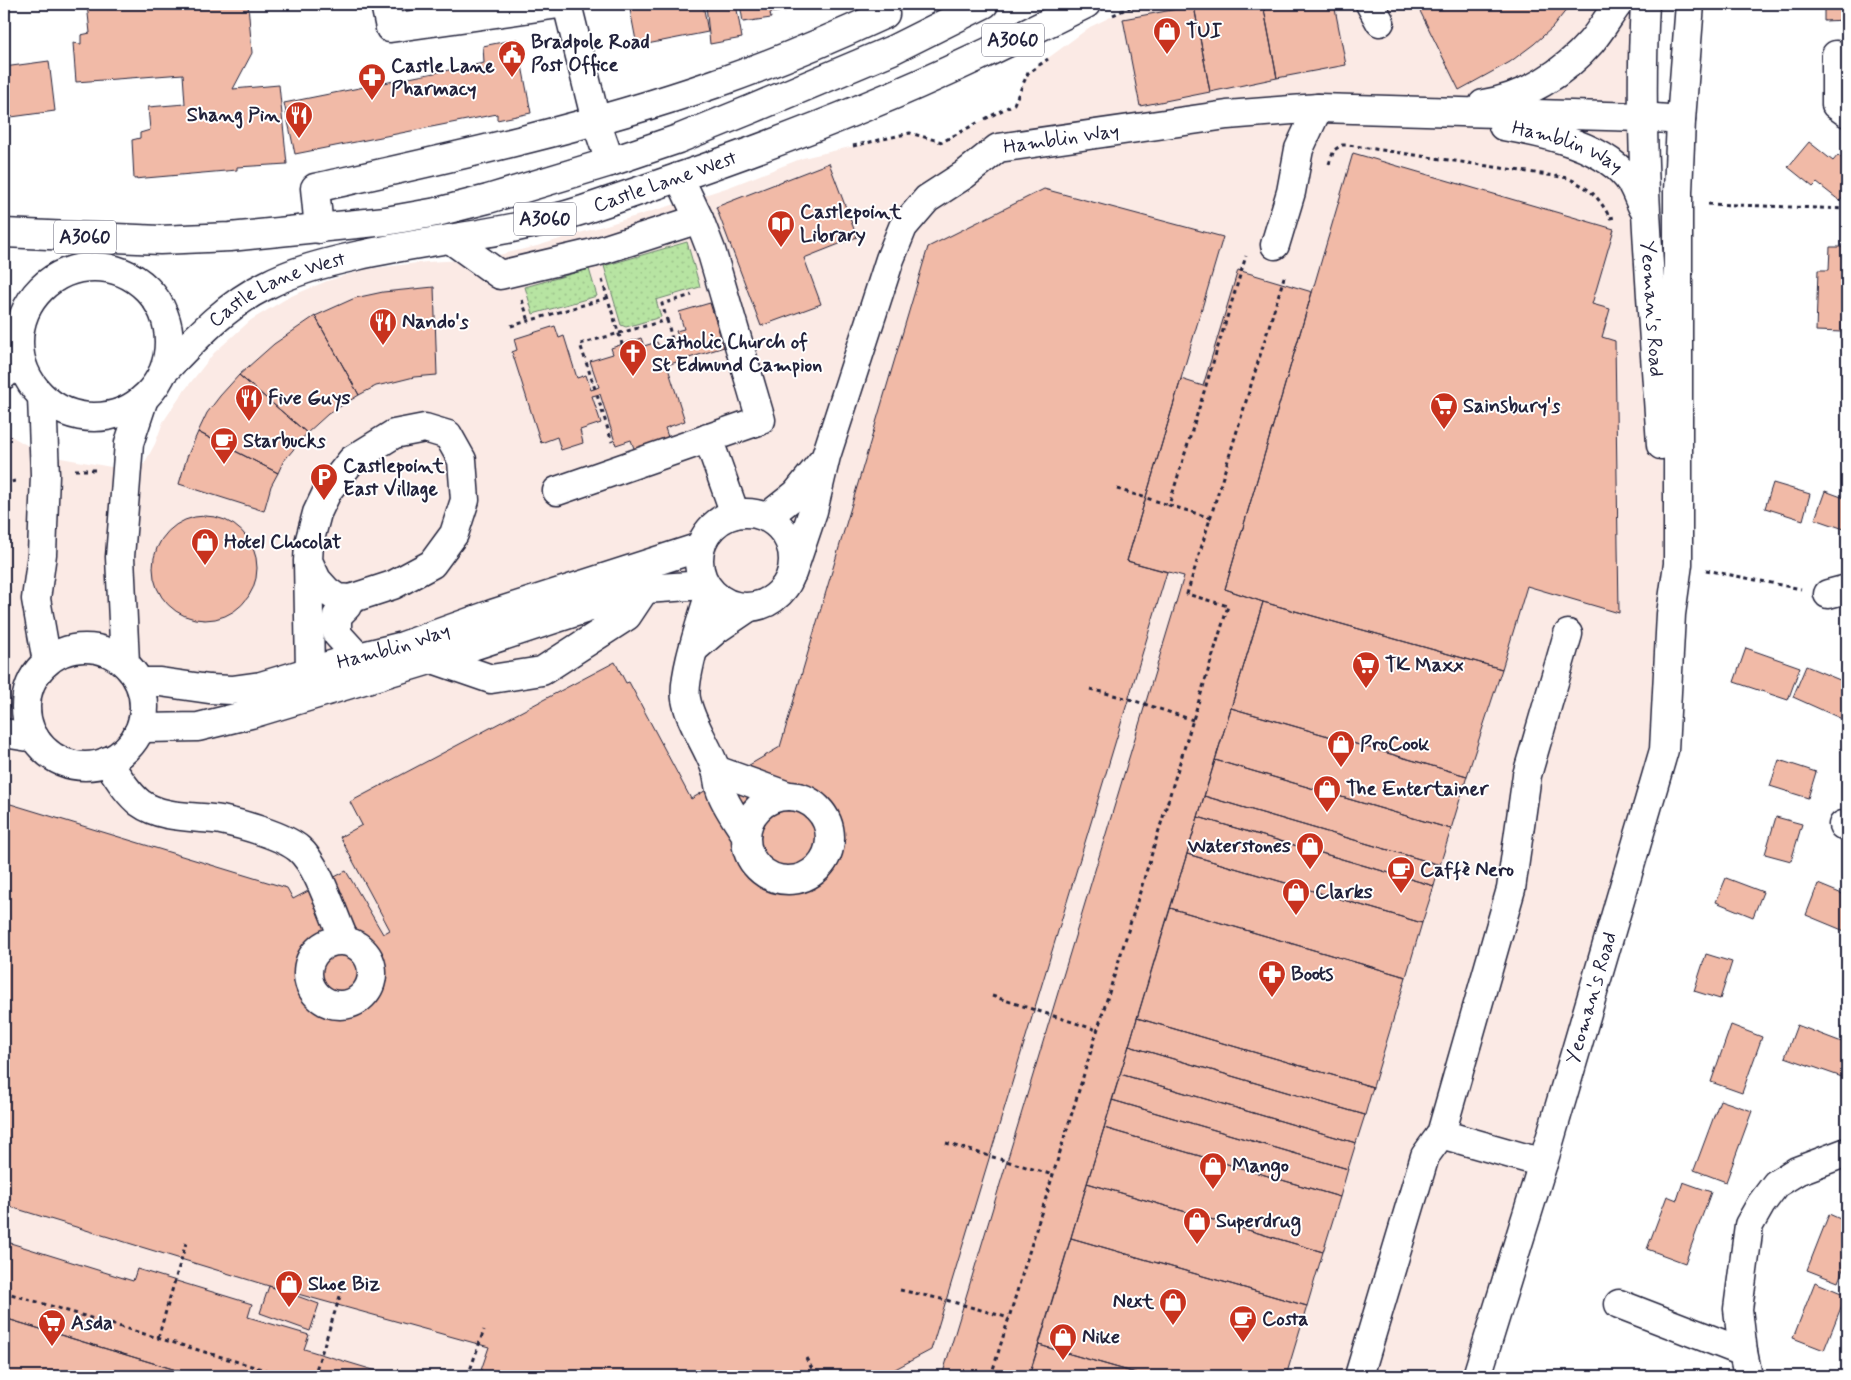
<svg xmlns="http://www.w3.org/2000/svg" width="1851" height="1380" viewBox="0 0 1851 1380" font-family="Mynerve,sans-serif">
	<defs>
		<pattern id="grass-dots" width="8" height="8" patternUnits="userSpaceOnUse" patternTransform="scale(1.25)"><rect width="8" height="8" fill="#b7e4a2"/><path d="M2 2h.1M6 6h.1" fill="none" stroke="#9dc38c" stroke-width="1.8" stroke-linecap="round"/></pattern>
	</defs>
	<rect width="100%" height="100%" fill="#fff"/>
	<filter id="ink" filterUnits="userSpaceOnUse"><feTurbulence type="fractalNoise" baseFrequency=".02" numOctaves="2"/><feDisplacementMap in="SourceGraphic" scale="10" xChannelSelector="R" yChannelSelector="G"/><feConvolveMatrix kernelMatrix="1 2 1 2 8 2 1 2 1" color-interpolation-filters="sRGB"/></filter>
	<g filter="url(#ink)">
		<path fill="#fbeae5" d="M 1137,4 L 1645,4 L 1646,214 L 1671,614 L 1664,750 L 1477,1376 L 4,1376 L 4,432 L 44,455 L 128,470 L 144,464 L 155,444 L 163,422 L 184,391 L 214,353 L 251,320 L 289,297 L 327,281 L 366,269 L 427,262 L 481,259 L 537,246 L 689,200 L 729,187 L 803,158 L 910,133 L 942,142 L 1014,104 L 1028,73 L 1090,27 Z"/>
		<path fill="url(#grass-dots)" stroke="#6c836e" d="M 687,242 L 700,287 L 656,300 L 661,317 L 626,327 L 621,325 L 604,266 Z
			M 589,269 L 597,296 L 533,314 L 525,287 Z"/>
		<path fill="#f1baa7" stroke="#22223b" d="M 87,4 L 248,4 L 252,53 L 233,89 L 279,85 L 287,164 L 237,167 L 237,170 L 134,179 L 132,140 L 140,138 L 140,133 L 150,130 L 148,107 L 185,104 L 183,74 L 76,82 L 73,43 L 81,44 L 81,35 L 90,33 Z
			M 629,4 L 703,4 L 708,32 L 637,46 Z
			M 736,4 L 742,38 L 710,44 L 706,5 Z
			M 740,4 L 822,4 L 822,5 L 770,13 L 771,18 L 743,22 Z
			M 1204,4 L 1263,4 L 1277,78 L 1210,92 L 1194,6 Z
			M 1263,4 L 1334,4 L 1346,65 L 1277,78 Z
			M 1432,4 L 1571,4 L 1552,28 L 1534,44 L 1510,62 L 1459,90 L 1419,9 Z
			M 1824,4 L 1847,4 L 1847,20 L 1824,21 Z
			M 1194,6 L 1210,92 L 1140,106 L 1123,19 Z
			M 517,39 L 531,113 L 497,120 L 497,114 L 295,154 L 284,103 L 484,63 L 483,46 Z
			M 49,61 L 55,111 L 4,118 L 4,67 Z
			M 1809,142 L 1833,161 L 1838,155 L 1847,163 L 1847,192 L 1840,201 L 1817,183 L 1813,187 L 1788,167 Z
			M 1353,153 L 1614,229 L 1592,304 L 1610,309 L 1602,337 L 1615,341 L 1619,613 L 1527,586 L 1502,669 L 1263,602 L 1225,589 Z
			M 829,163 L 857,237 L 804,258 L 821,304 L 761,326 L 716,207 Z
			M 1044,189 L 1223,237 L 1127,561 L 1167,572 L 931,1350 L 882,1376 L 479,1376 L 489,1347 L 269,1286 L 4,1205 L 4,802 L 287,888 L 293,899 L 346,871 L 383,934 L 390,930 L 340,837 L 362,825 L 350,802 L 615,662 L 626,683 L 629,682 L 691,799 L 780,747 L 928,247 Z
			M 1830,247 L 1847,247 L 1847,271 L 1844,271 L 1842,332 L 1816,331 L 1818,270 L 1829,270 Z
			M 1238,270 L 1312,292 L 1225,589 L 1263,602 L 1029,1376 L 942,1376 L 1184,576 L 1127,561 L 1181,379 L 1203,386 Z
			M 434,287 L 437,375 L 414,377 L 394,382 L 376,386 L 359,395 L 315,316 L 355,298 L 383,292 Z
			M 710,303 L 724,347 L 667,365 L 685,421 L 665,428 L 669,440 L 635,451 L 631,440 L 616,445 L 600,394 L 592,396 L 601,423 L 580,430 L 583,443 L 561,450 L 557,437 L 541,443 L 512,352 L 517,350 L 514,339 L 555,326 L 559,338 L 564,336 L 577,378 L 586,375 L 591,390 L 599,387 L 590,361 L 613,354 L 611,348 L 641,338 L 644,346 L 657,342 L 659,346 L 679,339 L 676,331 L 684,329 L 679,312 Z
			M 315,316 L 359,395 L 328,414 L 307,433 L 239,375 L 274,344 Z
			M 239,375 L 307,433 L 283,462 L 278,473 L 198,432 L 207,413 L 220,396 Z
			M 198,432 L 278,473 L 271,486 L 264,511 L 179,484 L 187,457 Z
			M 1773,483 L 1810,494 L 1803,520 L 1765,508 Z
			M 1825,491 L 1847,499 L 1847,530 L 1815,519 Z
			M153 568a52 52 0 1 1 104 0a52 52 0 1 1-104 0Z
			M 1263,602 L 1502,669 L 1467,776 L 1231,708 Z
			M 1746,648 L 1800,667 L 1788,700 L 1734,682 Z
			M 1806,666 L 1847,683 L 1847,707 L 1842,719 L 1793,697 Z
			M 1231,708 L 1467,776 L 1451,829 L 1215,760 Z
			M 1215,760 L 1451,829 L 1440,865 L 1204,796 Z
			M 1779,760 L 1816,772 L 1808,798 L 1770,786 Z
			M 1204,796 L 1440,865 L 1434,886 L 1198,817 Z
			M 1198,817 L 1434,886 L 1422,923 L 1187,854 Z
			M 1776,817 L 1802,824 L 1791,861 L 1765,854 Z
			M 1187,854 L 1422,923 L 1406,977 L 1170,908 Z
			M 1726,878 L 1763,892 L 1753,917 L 1716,902 Z
			M 1818,884 L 1847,896 L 1847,932 L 1806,915 Z
			M 1170,908 L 1406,977 L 1373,1087 L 1137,1018 Z
			M 1706,954 L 1732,962 L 1720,999 L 1694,991 Z
			M 1137,1018 L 1373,1087 L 1365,1115 L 1129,1046 Z
			M 1731,1025 L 1762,1037 L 1742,1093 L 1711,1082 Z
			M 1797,1025 L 1847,1044 L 1847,1062 L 1842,1077 L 1785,1057 Z
			M 1129,1046 L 1365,1115 L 1356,1143 L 1120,1074 Z
			M 1120,1074 L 1356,1143 L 1348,1169 L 1112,1100 Z
			M 1112,1100 L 1348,1169 L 1340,1197 L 1104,1128 Z
			M 1720,1100 L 1752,1111 L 1726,1182 L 1694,1170 Z
			M 1104,1128 L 1340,1197 L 1323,1252 L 1087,1183 Z
			M 1683,1182 L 1711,1192 L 1685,1263 L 1647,1249 L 1667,1196 L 1677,1200 Z
			M 1087,1183 L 1323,1252 L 1307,1306 L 1071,1238 Z
			M 1829,1214 L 1847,1222 L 1847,1259 L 1838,1282 L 1807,1270 Z
			M 1071,1238 L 1307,1306 L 1286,1376 L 1146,1376 L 1039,1345 Z
			M 4,1241 L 133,1281 L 137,1269 L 252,1304 L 248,1317 L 309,1335 L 304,1349 L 393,1376 L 196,1376 L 4,1318 Z
			M 1815,1282 L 1846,1295 L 1824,1350 L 1793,1338 Z
			M 269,1286 L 319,1304 L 310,1331 L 260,1313 Z
			M 4,1318 L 196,1376 L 4,1376 Z
			M 1039,1345 L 1146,1376 L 1029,1376 Z"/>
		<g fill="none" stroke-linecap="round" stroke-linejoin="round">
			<g stroke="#22223b" stroke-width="31">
				<g id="minor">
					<path d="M 385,4 L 390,28 L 559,4"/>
					<path d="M 567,4 L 596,121 L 610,162"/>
					<path d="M 1370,4 L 1380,22"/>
					<path id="s1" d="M 1645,4 C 1637,151 1652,298 1661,445"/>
					<path d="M 1836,55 L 1836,105 L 1847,113"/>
					<path d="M 1483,104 C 1525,98 1564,73 1591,42 C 1601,30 1609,16 1618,4"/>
					<path id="s2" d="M 1503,126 C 1544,133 1608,146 1632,184 C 1636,191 1639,200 1643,208"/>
					<path d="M 319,229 L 315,188 C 449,158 584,129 714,84 C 772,64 829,40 885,14"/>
					<path d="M 450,239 L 500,275 L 593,253 L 699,219"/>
					<path d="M 1275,245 L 1291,192 L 1299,149 L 1318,108"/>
					<path d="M 4,375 L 20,358"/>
					<path d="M 42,397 L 45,475 L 42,554 L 36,599 L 47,662"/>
					<path d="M 708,438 L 735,514"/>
					<path d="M 557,491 L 761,420 L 711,250 L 699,219 L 679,177"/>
					<circle cx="746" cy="560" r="47"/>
					<path d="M 767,517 L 796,494 L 821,463"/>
					<path d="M 308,561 L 317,580 L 327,591 L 337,598 L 350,599 L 393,585 L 432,564 L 454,534 L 465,500 L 462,460 L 448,435 L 425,428 L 394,434 L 352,460 L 328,490 L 317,513 L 309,543 L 308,561 L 310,672"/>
					<path id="s3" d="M 792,573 L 813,511 L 826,456 L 890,259 L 903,227 L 927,199 L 964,175 L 998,148 L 1227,115 L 1318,108 L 1642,117 L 1681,120"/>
					<path d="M 710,592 C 703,617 682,676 686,699 C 691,725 708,746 716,770 C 718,776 718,782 720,789 C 725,805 737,820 746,835"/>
					<path d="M 1828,594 L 1847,589"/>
					<path d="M 350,599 L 347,606 L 337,616 L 337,634 L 358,657"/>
					<circle cx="85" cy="707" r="59"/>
					<path d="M 694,649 L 717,629 L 748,608"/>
					<path d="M 433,659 L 491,679 L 542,671 L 627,616 L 645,589"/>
					<path d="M 125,663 L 120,557 L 129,443 L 144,398"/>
					<path id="s4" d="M 139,682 L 160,682 L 209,689 L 232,690 L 261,686 L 358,657 L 403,646 L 492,614 L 700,547"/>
					<path d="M 4,733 L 35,738"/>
					<path d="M 138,733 L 145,728 L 198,727 L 251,714 L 433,659 L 645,589 L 705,585"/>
					<path d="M 107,761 C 117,775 126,792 140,803 C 162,819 195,816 221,820 C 241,824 284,836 299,849 C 319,866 333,916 345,941"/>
					<path d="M 716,770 L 788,796"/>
					<circle cx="788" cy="838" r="42"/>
					<path d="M 1843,825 L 1847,826"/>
					<circle cx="340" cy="973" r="32"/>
					<path d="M 1543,1163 L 1441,1134 L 1511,889 L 1527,775 L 1568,634"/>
					<path d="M 1619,1304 L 1743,1352"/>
					<path d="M 1359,1376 L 1425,1156 L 1441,1134"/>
					<path id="s5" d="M 1477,1376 L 1543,1163 L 1664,750 L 1671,614 L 1678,564 L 1678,192 L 1681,120 L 1690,4"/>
					<path d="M 1748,1376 L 1743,1352 L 1738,1309 L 1749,1225 L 1761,1204 L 1776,1184 L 1797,1171 L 1847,1152"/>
				</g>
			</g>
			<g stroke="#22223b" stroke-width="31">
				<g id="major">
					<path d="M 4,233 L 160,240 L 230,237 L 386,221 L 437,212 L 488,199 L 610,162 L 678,139 L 752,109 L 892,50 L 984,4"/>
					<circle cx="94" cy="342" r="75"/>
					<path id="s6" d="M 165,370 C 195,339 226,305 265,286 C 293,271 325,263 356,256 C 431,239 509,234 583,210 C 678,178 774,145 867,106 C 941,76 1014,40 1086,4"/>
				</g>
			</g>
			<path stroke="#22223b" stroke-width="3" stroke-dasharray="4 4" stroke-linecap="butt" d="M 1113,15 L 1137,4
				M 985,119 L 1014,104 L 1028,73 L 1048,59
				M 853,146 L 910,133 L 942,142 L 979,122
				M 1329,164 L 1334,150 L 1342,145 L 1348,145 L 1568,178 C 1591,190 1597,194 1610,218 L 1615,217
				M 1708,204 L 1847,209
				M 602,280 L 622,344
				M 522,300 L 529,321
				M 667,320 L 672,339
				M 511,326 L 607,298
				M 595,389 L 580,344 L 667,320 L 662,304 L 692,295
				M 597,395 L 612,442
				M 75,470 L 97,470
				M 4,484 L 15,481
				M 1117,489 L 1169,505
				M 1211,518 L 1169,505 L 1246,256
				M 1706,570 L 1801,589
				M 1090,689 L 1129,699 L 1193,720
				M 992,996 L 1097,1030
				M 946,1143 L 1053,1175
				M 900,1290 L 946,1300 L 1009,1318
				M 4,1292 L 285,1376
				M 158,1338 L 186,1243
				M 806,1358 L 816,1376
				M 314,1376 L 343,1287
				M 468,1376 L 484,1330
				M 991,1376 L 1228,606 L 1187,594 L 1285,274"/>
			<use href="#minor" stroke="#fff" stroke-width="28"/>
			<use href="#major" stroke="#fff" stroke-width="28"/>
		</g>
	</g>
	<defs>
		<g id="shop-pin" transform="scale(1.4375)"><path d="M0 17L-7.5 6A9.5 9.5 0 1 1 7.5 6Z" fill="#c8321e" stroke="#fff"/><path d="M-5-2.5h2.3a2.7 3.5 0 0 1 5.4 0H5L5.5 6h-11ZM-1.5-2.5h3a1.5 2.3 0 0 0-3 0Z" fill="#fff"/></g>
		<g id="civic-pin" transform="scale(1.4375)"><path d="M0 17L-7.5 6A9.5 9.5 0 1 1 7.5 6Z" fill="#c8321e" stroke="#fff"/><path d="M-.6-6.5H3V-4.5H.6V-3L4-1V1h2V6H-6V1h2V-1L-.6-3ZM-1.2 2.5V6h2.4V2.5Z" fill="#fff"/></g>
		<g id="pharmacy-pin" transform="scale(1.4375)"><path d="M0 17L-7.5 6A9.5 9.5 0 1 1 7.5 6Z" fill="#c8321e" stroke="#fff"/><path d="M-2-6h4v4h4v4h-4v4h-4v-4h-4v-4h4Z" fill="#fff"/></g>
		<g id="restaurant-pin" transform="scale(1.4375)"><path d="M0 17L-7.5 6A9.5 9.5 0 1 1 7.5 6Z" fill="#c8321e" stroke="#fff"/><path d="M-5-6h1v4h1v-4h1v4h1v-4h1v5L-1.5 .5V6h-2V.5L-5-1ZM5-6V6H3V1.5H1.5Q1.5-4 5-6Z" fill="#fff"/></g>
		<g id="library-pin" transform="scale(1.4375)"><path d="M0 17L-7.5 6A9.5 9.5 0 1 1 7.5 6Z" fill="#c8321e" stroke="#fff"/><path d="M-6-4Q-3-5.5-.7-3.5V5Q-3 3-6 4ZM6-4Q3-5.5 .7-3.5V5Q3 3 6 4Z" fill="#fff"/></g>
		<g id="church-pin" transform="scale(1.4375)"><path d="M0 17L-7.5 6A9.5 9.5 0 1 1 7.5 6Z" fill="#c8321e" stroke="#fff"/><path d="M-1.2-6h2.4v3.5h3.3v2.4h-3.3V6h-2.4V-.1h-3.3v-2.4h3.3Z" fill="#fff"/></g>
		<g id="supermarket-pin" transform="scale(1.4375)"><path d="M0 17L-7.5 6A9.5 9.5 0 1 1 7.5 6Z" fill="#c8321e" stroke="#fff"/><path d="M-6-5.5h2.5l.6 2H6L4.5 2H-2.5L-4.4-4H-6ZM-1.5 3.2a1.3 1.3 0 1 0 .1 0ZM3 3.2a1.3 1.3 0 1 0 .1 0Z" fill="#fff"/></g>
		<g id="cafe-pin" transform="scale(1.4375)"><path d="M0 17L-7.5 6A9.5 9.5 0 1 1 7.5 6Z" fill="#c8321e" stroke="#fff"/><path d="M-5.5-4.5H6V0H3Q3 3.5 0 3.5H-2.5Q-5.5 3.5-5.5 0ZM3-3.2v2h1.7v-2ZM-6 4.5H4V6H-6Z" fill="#fff"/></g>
		<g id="parking-pin" transform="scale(1.4375)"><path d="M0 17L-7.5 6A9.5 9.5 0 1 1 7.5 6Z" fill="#c8321e" stroke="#fff"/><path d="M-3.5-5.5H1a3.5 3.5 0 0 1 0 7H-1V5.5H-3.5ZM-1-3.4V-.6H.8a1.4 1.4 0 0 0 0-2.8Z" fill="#fff"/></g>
	</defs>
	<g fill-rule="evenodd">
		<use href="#shop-pin" x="1167" y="31"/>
		<use href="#civic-pin" x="512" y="54"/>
		<use href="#pharmacy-pin" x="372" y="77"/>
		<use href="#restaurant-pin" x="299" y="115"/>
		<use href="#library-pin" x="781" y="224"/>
		<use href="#restaurant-pin" x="383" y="322"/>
		<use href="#church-pin" x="633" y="353"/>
		<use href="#restaurant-pin" x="249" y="398"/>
		<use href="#supermarket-pin" x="1444" y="406"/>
		<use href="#cafe-pin" x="224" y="441"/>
		<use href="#parking-pin" x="324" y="477"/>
		<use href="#shop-pin" x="205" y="542"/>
		<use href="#supermarket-pin" x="1366" y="665"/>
		<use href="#shop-pin" x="1341" y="744"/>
		<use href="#shop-pin" x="1327" y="789"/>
		<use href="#shop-pin" x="1310" y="846"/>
		<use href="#cafe-pin" x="1401" y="870"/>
		<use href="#shop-pin" x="1296" y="892"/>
		<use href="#pharmacy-pin" x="1272" y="974"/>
		<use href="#shop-pin" x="1213" y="1166"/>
		<use href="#shop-pin" x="1197" y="1221"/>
		<use href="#shop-pin" x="289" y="1284"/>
		<use href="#shop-pin" x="1173" y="1302"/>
		<use href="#cafe-pin" x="1243" y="1319"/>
		<use href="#supermarket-pin" x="52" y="1323"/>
		<use href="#shop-pin" x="1063" y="1337"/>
	</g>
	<g text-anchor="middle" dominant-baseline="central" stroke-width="4" stroke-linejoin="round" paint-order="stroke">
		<g fill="#fff" stroke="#646476" stroke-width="1">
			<rect x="982" y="23.5" width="62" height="33" rx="4"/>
			<rect x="514" y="202.5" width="62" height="33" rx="4"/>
			<rect x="54" y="220.5" width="62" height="33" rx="4"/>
		</g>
		<g font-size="19" font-weight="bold" fill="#22223b">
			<text x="1013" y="40">A3060</text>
			<text x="545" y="219">A3060</text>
			<text x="85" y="237">A3060</text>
		</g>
		<g font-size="20" font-weight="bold" fill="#22223b" stroke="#fff" text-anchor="start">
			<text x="1186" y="31">TUI</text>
			<text x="531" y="42">Bradpole Road<tspan x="531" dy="23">Post Office</tspan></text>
			<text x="391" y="66">Castle Lane<tspan x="391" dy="23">Pharmacy</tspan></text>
			<text x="280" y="115" text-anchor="end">Shang Pin</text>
			<text x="800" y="212">Castlepoint<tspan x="800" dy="23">Library</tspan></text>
			<text x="402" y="322">Nando's</text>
			<text x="652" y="342">Catholic Church of<tspan x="652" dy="23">St Edmund Campion</tspan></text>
			<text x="268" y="398">Five Guys</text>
			<text x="1463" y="406">Sainsbury's</text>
			<text x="243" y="441">Starbucks</text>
			<text x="343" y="466">Castlepoint<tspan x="343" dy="23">East Village</tspan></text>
			<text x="224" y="542">Hotel Chocolat</text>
			<text x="1385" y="665">TK Maxx</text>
			<text x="1360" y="744">ProCook</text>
			<text x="1346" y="789">The Entertainer</text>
			<text x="1291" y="846" text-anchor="end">Waterstones</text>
			<text x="1420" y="870">Caffè Nero</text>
			<text x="1315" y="892">Clarks</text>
			<text x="1291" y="974">Boots</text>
			<text x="1232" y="1166">Mango</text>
			<text x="1216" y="1221">Superdrug</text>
			<text x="308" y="1284">Shoe Biz</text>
			<text x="1154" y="1302" text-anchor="end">Next</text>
			<text x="1262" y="1319">Costa</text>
			<text x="71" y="1323">Asda</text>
			<text x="1082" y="1337">Nike</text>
		</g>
		<g font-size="20" fill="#22223b" stroke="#fff">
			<text stroke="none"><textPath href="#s3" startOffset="552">Hamblin Way</textPath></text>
			<text stroke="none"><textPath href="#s2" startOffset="68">Hamblin Way</textPath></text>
			<text stroke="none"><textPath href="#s6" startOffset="546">Castle Lane West</textPath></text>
			<text stroke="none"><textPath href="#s6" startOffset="141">Castle Lane West</textPath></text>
			<text stroke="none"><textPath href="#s1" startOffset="305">Yeoman's Road</textPath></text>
			<text stroke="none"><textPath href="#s4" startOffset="261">Hamblin Way</textPath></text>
			<text stroke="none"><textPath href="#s5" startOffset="395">Yeoman's Road</textPath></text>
		</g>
	</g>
	<rect width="1851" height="1380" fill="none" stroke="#fff" stroke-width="20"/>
	<rect x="10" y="10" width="1831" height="1360" fill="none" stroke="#22223b" stroke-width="2" filter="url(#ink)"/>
</svg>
